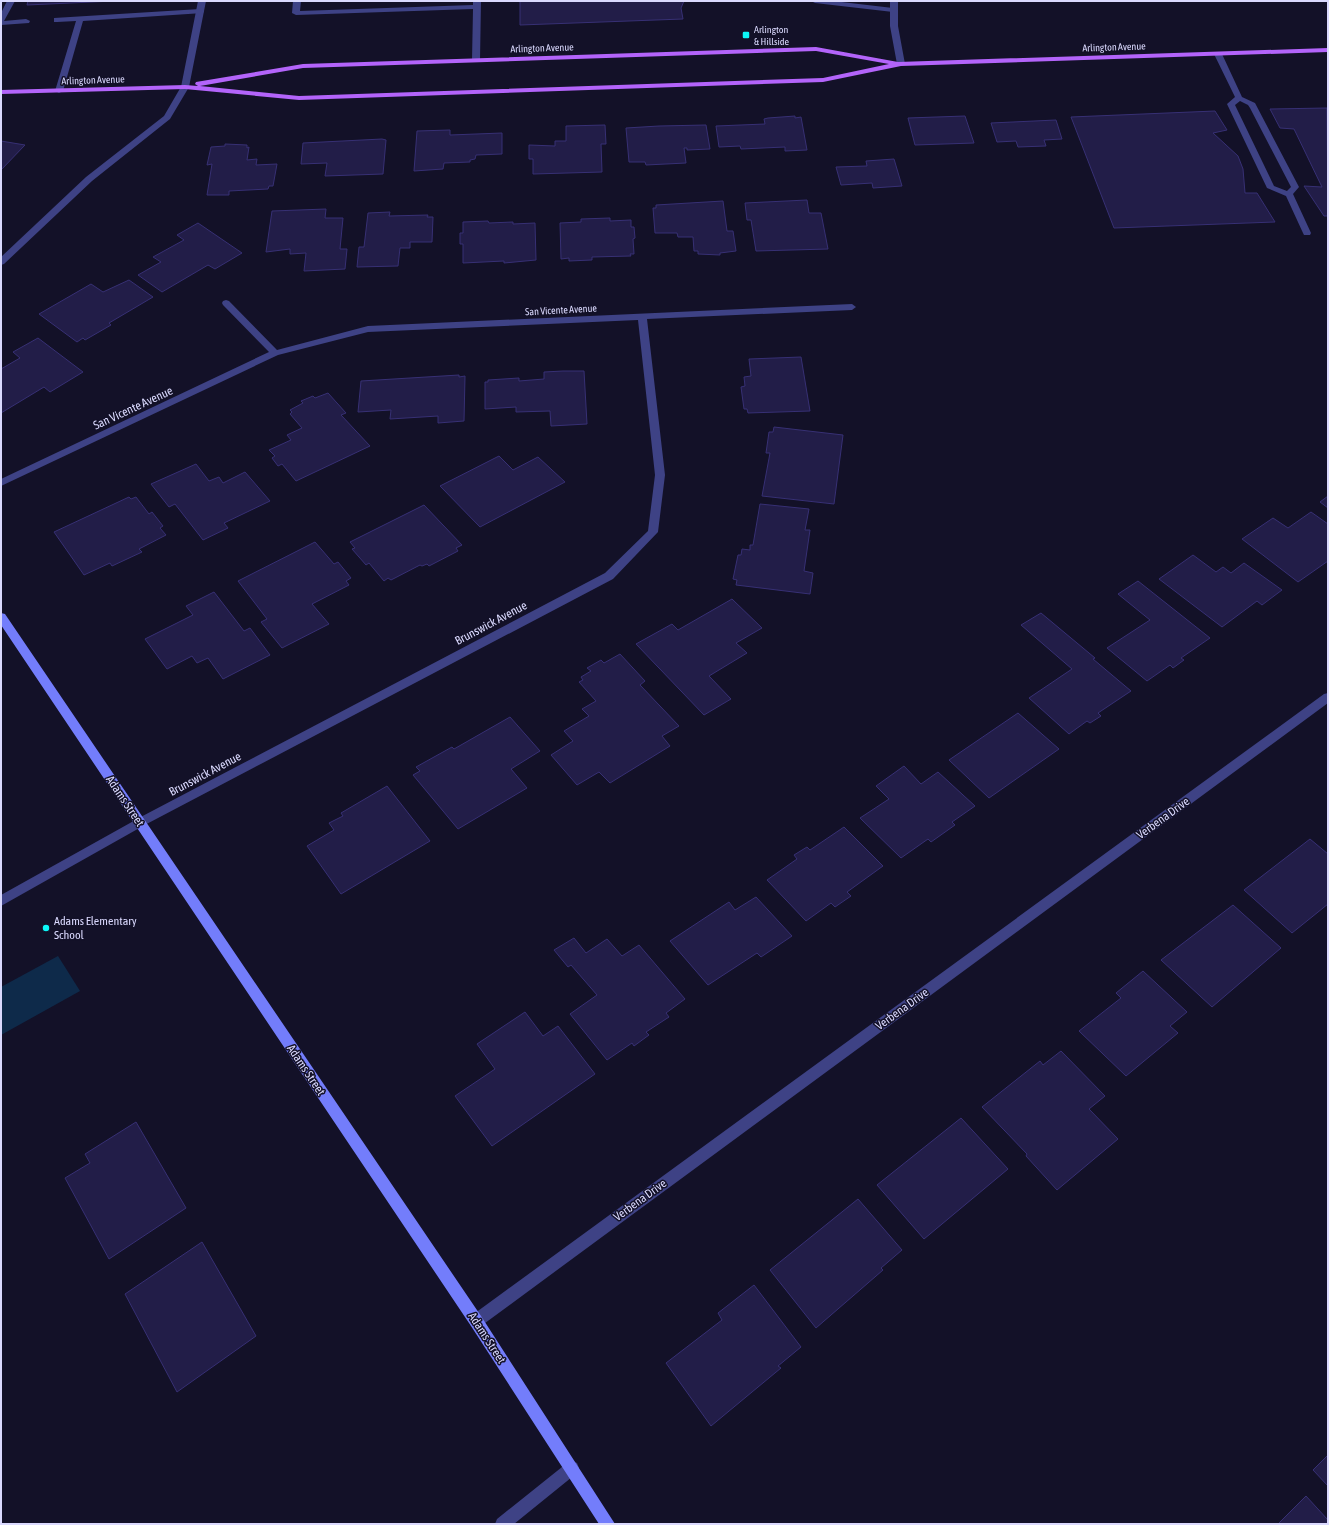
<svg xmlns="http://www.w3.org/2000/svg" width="1329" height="1525" viewBox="0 0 1329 1525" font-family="'Asap Condensed',sans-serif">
	<rect width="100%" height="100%" fill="#131128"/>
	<path fill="#0e2a4a" d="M 58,956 L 80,991 L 1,1035 L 1,987 Z"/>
	<path fill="#221d48" stroke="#373074" d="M 28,1 L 114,1 L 27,5 Z
		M 520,1 L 684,1 L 681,8 L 683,19 L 520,25 Z
		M 1327,108 L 1328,216 L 1324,216 L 1304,186 L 1322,187 L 1294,129 L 1280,128 L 1270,109 Z
		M 1215,111 L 1227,130 L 1213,133 L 1238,156 L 1243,169 L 1245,193 L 1257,193 L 1275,222 L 1114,228 L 1071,117 Z
		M 795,116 L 795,118 L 801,117 L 807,150 L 785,151 L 785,147 L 741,149 L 740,146 L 719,147 L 716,126 L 765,124 L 764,119 L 768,118 Z
		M 965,116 L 974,143 L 915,145 L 908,118 Z
		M 1056,120 L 1062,139 L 1044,140 L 1046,146 L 1018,147 L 1016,141 L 997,142 L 991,123 Z
		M 605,125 L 606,144 L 601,144 L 602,172 L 533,174 L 533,159 L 529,159 L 529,145 L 555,146 L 555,141 L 566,141 L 566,126 Z
		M 706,125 L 710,149 L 687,150 L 687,148 L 684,148 L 686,163 L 646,165 L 645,162 L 629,162 L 626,128 L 659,126 Z
		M 450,130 L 450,135 L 502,133 L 502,154 L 476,155 L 475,159 L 470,160 L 470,162 L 444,163 L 443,169 L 414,171 L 417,131 Z
		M 382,139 L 386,140 L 383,174 L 325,176 L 327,163 L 301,164 L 303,143 Z
		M 1,141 L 25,145 L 1,170 Z
		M 225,144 L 247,145 L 247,148 L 249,147 L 247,160 L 257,159 L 256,165 L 277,164 L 273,186 L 269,186 L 268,189 L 229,191 L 229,195 L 207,195 L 212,164 L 207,165 L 211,147 L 225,146 Z
		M 894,159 L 902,186 L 873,188 L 872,183 L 841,185 L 836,167 L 867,166 L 866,161 Z
		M 807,200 L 809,213 L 821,213 L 828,249 L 756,251 L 751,220 L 747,220 L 745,203 Z
		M 723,201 L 727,231 L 733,231 L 736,251 L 720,253 L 720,255 L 698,254 L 698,251 L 694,251 L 693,237 L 678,237 L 677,233 L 655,233 L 653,208 L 656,208 L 656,205 Z
		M 326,209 L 325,218 L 343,218 L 340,249 L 347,249 L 345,269 L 304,271 L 306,253 L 290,254 L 290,249 L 266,252 L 272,211 Z
		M 390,212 L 389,216 L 428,215 L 427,217 L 433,217 L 432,242 L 410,242 L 410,248 L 400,248 L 398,266 L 357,267 L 359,247 L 364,247 L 368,213 Z
		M 610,218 L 610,221 L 631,220 L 631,227 L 634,227 L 635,238 L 633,239 L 634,254 L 630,254 L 631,256 L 592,257 L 592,260 L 569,261 L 569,258 L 561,259 L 560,223 L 581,222 L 581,219 Z
		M 488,221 L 489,223 L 513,222 L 513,224 L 535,223 L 536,260 L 504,263 L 504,261 L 463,263 L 463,244 L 460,244 L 460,233 L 463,233 L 463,222 Z
		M 198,223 L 242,253 L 215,269 L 208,265 L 162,292 L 138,275 L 161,262 L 153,257 L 184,240 L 177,235 Z
		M 129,280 L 153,297 L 109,323 L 111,325 L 85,340 L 83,338 L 77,342 L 39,314 L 91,284 L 103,292 Z
		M 38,338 L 83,372 L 50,392 L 44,387 L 1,413 L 1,369 L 20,358 L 13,352 Z
		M 801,357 L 810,411 L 748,413 L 747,409 L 744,409 L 741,387 L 745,386 L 744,377 L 751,376 L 749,359 Z
		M 563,371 L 584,371 L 587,424 L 551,426 L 550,411 L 516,412 L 516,407 L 485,409 L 485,382 L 488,382 L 488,380 L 519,378 L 519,381 L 544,379 L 544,372 Z
		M 459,375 L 459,377 L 465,376 L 464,421 L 438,423 L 438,416 L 390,419 L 391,410 L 358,412 L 361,381 Z
		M 328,393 L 346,413 L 341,415 L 370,446 L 296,481 L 282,464 L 278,466 L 272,458 L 275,456 L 269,450 L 291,440 L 287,435 L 302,428 L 290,414 L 292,412 L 290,410 L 303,403 L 301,401 L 313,396 L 315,398 Z
		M 774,427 L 843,435 L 834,504 L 762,496 L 770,453 L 766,453 L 769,432 L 773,432 Z
		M 499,456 L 513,470 L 538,457 L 565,482 L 480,527 L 440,486 Z
		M 196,464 L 209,481 L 219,477 L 223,483 L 245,472 L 270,501 L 224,523 L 228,528 L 203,540 L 175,504 L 169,507 L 151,484 Z
		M 1328,496 L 1328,508 L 1320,502 Z
		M 129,497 L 131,499 L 136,497 L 149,514 L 152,512 L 163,526 L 160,528 L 166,535 L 139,549 L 142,552 L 112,566 L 110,563 L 84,575 L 54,532 Z
		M 760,504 L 809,509 L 805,530 L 810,530 L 804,571 L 813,573 L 810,594 L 736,585 L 737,580 L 733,579 L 738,555 L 741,555 L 742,549 L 750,550 L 750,545 L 753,545 Z
		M 424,505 L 462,545 L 456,548 L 458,551 L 429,566 L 427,564 L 422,566 L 420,565 L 391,580 L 388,578 L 384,581 L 369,563 L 366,565 L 352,549 L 355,548 L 350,542 Z
		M 1311,512 L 1328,524 L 1328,561 L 1298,582 L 1242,539 L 1273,518 L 1288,528 Z
		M 315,542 L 334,564 L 338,562 L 351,578 L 346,581 L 349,585 L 312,604 L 329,624 L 282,648 L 261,622 L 267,619 L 238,581 Z
		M 1193,555 L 1216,572 L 1223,567 L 1231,573 L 1244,563 L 1282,590 L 1262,605 L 1257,601 L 1222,627 L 1159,579 Z
		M 1138,581 L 1210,638 L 1181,658 L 1184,660 L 1173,668 L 1170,665 L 1147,681 L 1107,648 L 1150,620 L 1118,594 Z
		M 214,592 L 244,631 L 250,628 L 270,655 L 223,679 L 208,658 L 197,663 L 192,656 L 167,669 L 145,639 L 193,615 L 186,606 Z
		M 732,599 L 762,628 L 736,643 L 747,653 L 709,676 L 731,699 L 704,715 L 636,644 L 672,624 L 678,630 Z
		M 1041,613 L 1095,658 L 1093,659 L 1131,691 L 1098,713 L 1101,716 L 1090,723 L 1087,721 L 1069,734 L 1029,698 L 1072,669 L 1021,625 Z
		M 620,654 L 645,681 L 640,685 L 679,726 L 662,736 L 670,746 L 610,783 L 599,772 L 577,785 L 551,755 L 573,741 L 564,731 L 589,716 L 582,709 L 596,701 L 579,682 L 583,680 L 581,677 L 591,671 L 587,668 L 601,660 L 604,663 Z
		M 1018,713 L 1059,749 L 989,798 L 949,760 Z
		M 510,717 L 540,751 L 511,769 L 527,788 L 458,829 L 413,775 L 420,771 L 416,767 L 452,747 L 454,749 Z
		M 904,766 L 921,784 L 938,772 L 975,806 L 952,822 L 955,825 L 931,842 L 928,839 L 901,858 L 860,818 L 889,799 L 876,786 Z
		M 387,786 L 430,841 L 341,894 L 307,846 L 334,830 L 329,823 L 343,816 L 341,813 Z
		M 844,827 L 883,866 L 847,892 L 851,896 L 835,907 L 831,903 L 806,921 L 767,880 L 797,859 L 794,855 L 807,847 L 810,850 Z
		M 1310,839 L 1328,854 L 1328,904 L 1292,933 L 1244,890 Z
		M 756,897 L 792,936 L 761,957 L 757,953 L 708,985 L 670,941 L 729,902 L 735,910 Z
		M 1233,905 L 1281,948 L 1212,1007 L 1161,960 Z
		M 574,938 L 586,953 L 607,939 L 622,956 L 639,945 L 685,999 L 666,1013 L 669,1017 L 646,1032 L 649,1035 L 634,1046 L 632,1043 L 607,1060 L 570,1014 L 597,995 L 571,965 L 568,967 L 554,950 Z
		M 1143,971 L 1187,1012 L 1170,1026 L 1178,1033 L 1126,1076 L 1079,1031 L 1121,998 L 1116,993 Z
		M 525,1012 L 543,1036 L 558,1026 L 595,1074 L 492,1146 L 455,1096 L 495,1069 L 477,1044 Z
		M 1061,1051 L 1105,1096 L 1089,1109 L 1118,1139 L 1057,1190 L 1026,1156 L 1027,1154 L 982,1107 L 1040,1061 L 1043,1065 Z
		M 961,1118 L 1008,1169 L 924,1239 L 877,1185 Z
		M 136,1122 L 186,1208 L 109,1259 L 65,1178 L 90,1163 L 85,1154 Z
		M 858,1199 L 902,1250 L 881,1268 L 883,1270 L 816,1328 L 770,1270 Z
		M 202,1242 L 256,1336 L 177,1392 L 125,1294 Z
		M 754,1285 L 801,1347 L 778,1366 L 781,1368 L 711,1426 L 666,1363 L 722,1320 L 718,1313 Z
		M 1328,1455 L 1328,1486 L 1313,1470 Z
		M 1306,1496 L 1328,1520 L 1328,1524 L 1278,1524 Z"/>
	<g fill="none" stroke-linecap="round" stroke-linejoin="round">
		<path fill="#3e4285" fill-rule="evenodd" d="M 7,1 L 15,1 L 4,21 L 26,19 L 30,21 L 29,23 L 1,25 L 1,13 Z
			M 293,1 L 301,1 L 300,11 L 473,5 L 473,1 L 481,1 L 480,60 L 476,62 L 472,60 L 473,9 L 296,15 L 292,13 Z
			M 811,1 L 833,1 L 893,8 L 897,10 L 893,12 L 815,3 Z
			M 200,9 L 204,11 L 203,13 L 83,21 L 63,91 L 59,93 L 55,91 L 76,21 L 57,22 L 54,22 L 54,18 Z
			M 1215,52 L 1218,52 L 1222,54 L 1242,97 L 1255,103 L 1299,187 L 1293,194 L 1311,233 L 1310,235 L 1304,235 L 1303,233 L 1286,196 L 1267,188 L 1227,104 L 1235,97 L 1214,54 ZM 1240,101 L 1248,105 L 1250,108 L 1291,187 L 1287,191 L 1274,186 L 1235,105 Z
			M 182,85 L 185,85 L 189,87 L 170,119 L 92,181 L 4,264 L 1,265 L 1,257 L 86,177 L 164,116 Z
			M 139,818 L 143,820 L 145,823 L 143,826 L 1,906 L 1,895 Z"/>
		<path fill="#3e4285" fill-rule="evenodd" d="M 198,1 L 206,1 L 189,87 L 185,89 L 181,87 Z
			M 226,300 L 229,301 L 277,350 L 368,326 L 852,304 L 856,307 L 852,310 L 647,319 L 665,475 L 658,532 L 613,579 L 139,828 L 135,826 L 133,823 L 135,820 L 605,573 L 648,531 L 655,475 L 638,320 L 368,332 L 278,355 L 1,486 L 1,479 L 269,352 L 223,305 L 222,303 L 223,301 Z
			M 1328,693 L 1328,703 L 481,1326 L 476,1328 L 471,1326 L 469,1321 L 471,1316 L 1324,694 Z
			M 572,1461 L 577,1463 L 579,1468 L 577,1473 L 514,1524 L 495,1524 L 497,1519 L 567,1463 Z"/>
		<path fill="#3e4285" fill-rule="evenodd" d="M 890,1 L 898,1 L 898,26 L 905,64 L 901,66 L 897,64 L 890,26 Z"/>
		<path fill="#737dfb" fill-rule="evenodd" d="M 1,613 L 5,614 L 481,1316 L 615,1524 L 599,1524 L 471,1326 L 1,625 Z"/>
		<path fill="#b364fa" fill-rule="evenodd" d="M 816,47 L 898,62 L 1328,48 L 1328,52 L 901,66 L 823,82 L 299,100 L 185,89 L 1,94 L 1,90 L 185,85 L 198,86 L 195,84 L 196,82 L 303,64 ZM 816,51 L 889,64 L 823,78 L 299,96 L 200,86 L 303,68 Z"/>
	</g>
	<g fill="#0cf7f7" stroke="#131128" stroke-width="1.5">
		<rect x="742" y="31" width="8" height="8" rx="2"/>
		<circle cx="46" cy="928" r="4"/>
	</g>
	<g text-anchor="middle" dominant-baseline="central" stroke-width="3" stroke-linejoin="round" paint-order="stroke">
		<g font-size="10" fill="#dad9fe" stroke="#131128" text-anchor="start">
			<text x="754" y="29">Arlington<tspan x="754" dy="12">&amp; Hillside</tspan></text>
		</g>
		<g font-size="10" fill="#dad9fe" stroke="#131128">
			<text transform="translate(1114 47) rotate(-2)">Arlington Avenue</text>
			<text transform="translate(542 48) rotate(-2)">Arlington Avenue</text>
			<text transform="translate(93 80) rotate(-2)">Arlington Avenue</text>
			<text transform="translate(561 310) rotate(-3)">San Vicente Avenue</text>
		</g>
		<g font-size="12" fill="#dad9fe" stroke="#131128">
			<text transform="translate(133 408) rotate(-25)">San Vicente Avenue</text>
			<text transform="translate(491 623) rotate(-28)">Brunswick Avenue</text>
			<text transform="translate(205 774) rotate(-28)">Brunswick Avenue</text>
			<text transform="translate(125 801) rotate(56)">Adams Street</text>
			<text transform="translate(1163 818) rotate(-36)">Verbena Drive</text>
			<text transform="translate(902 1009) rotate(-36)">Verbena Drive</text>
			<text transform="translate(306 1070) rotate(56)">Adams Street</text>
			<text transform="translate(640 1200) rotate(-36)">Verbena Drive</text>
			<text transform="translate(487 1338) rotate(57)">Adams Street</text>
		</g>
		<g font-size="12" fill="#dad9fe" stroke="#131128" text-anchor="start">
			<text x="54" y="921">Adams Elementary<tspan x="54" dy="14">School</tspan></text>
		</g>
	</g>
	<rect width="1329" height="1525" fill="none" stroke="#dad9fe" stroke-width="4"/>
</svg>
